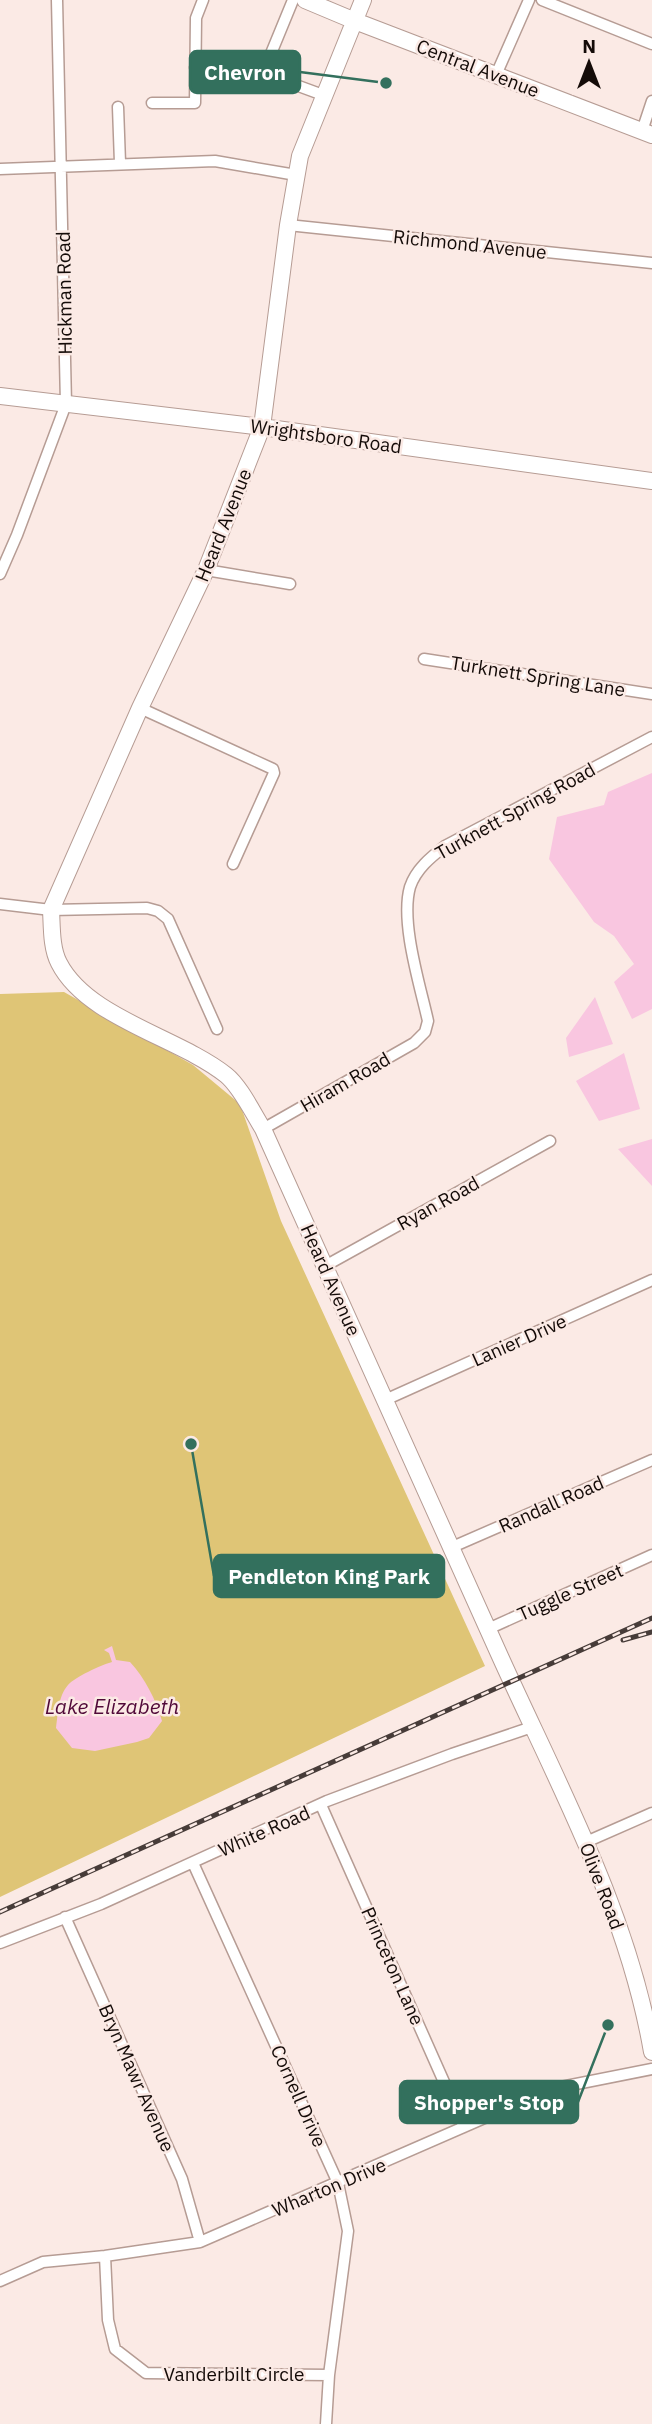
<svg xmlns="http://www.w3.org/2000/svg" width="652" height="2424" viewBox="0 0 652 2424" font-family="'IBM Plex Sans',sans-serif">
	<rect width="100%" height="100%" fill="#fbeae5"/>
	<path fill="#dfc576" d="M 64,992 L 193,1065 L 240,1104 L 281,1221 L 485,1666 L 0,1897 L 0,994 Z"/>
	<path fill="#f9c6e0" d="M 652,773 L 652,1009 L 632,1019 L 614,982 L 634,964 L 614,936 L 594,922 L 549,859 L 557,817 L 604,805 L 608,792 Z
		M 595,997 L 613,1044 L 569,1057 L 566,1038 Z
		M 624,1053 L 640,1109 L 599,1121 L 576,1081 Z
		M 652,1139 L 652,1186 L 618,1149 Z
		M 112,1646 L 116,1660 L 130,1662 C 145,1678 156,1700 162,1721 L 149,1738 L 137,1742 L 95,1751 L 72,1748 L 56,1728 C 58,1715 58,1696 68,1685 C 75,1677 101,1665 112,1662 L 109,1653 L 104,1650 Z"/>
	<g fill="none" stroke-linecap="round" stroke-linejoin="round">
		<g stroke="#b69c94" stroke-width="13">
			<path id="street" d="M 542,0 L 652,44
				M 195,68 L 247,67 L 323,95
				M 263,73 L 293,0
				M 496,75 L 529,0
				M 152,103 L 195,103 L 196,18 L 203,0
				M 118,107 L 120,163
				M 642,131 L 652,101
				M 0,169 L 215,161 L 296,175
				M 288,225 L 652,263
				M 206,570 L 290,584
				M 0,574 L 17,535 L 66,404 L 57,0
				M 424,659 L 652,694
				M 140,708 L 273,769 L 274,773 L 233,864
				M 0,904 L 51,910 L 147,908 L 158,911 L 168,919 L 217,1029
				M 263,1129 L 414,1043 L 425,1032 L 428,1021 C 420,985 400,922 410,887 C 416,869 431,857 445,846 L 652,737
				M 325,1266 L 550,1141
				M 385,1400 L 652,1280
				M 450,1548 L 652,1460
				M 488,1629 L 652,1555
				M 321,1805 L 464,2127
				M 586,1842 L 652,1813
				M 193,1863 L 338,2183 L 348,2231 L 329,2375 L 326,2424
				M 65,1917 L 182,2179 L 200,2242
				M 0,1943 L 101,1904 L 327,1801 L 452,1754 L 532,1727
				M 105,2256 L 108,2320 L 115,2349 L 146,2373 L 329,2375
				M 0,2281 L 43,2262 L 105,2256 L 200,2242 L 551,2089 L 652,2069"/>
		</g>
		<g stroke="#b69c94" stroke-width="18">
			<path id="secondary" d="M 305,0 L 355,21 L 652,135
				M 363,0 L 300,156 L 288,225 L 262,427 L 206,570 L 140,708 L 51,910 C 52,926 51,948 59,963 C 87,1018 178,1037 226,1075 C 240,1086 253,1113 263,1129 C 342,1303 419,1479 499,1654 C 557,1783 628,1911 652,2052
				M 0,396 L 262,427 L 652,481"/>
		</g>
		<use href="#street" stroke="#fff" stroke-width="10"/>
		<use href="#secondary" stroke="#fff" stroke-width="16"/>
		<g stroke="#473c39" stroke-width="5">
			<path id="rail" d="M 623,1640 L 652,1632
				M 0,1912 L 652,1618"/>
		</g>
		<use href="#rail" stroke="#fbeae5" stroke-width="2.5" stroke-dasharray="8" stroke-linecap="butt"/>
	</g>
	<g text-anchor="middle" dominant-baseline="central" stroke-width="5" stroke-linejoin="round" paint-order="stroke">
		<g font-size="19" fill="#140b08" stroke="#fbeae5">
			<text transform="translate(478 68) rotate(21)">Central Avenue</text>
			<text transform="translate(470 244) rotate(6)">Richmond Avenue</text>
			<text transform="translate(64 293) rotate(-91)">Hickman Road</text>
			<text transform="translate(326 436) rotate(8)">Wrightsboro Road</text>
			<text transform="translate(223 525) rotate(-68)">Heard Avenue</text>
			<text transform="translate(538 676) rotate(9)">Turknett Spring Lane</text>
			<text transform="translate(515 811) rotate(-29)">Turknett Spring Road</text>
			<text transform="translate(345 1082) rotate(-30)">Hiram Road</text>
			<text transform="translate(438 1203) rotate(-29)">Ryan Road</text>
			<text transform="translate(331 1280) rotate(66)">Heard Avenue</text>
			<text transform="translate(519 1340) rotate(-24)">Lanier Drive</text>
			<text transform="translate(551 1504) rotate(-24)">Randall Road</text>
			<text transform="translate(570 1592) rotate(-24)">Tuggle Street</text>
			<text transform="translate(264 1831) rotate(-24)">White Road</text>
			<text transform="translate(602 1886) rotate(69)">Olive Road</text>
			<text transform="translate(393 1966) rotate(66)">Princeton Lane</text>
			<text transform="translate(137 2078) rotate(66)">Bryn Mawr Avenue</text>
			<text transform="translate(299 2096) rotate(66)">Cornell Drive</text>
			<text transform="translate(329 2187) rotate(-23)">Wharton Drive</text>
			<text x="234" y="2374">Vanderbilt Circle</text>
		</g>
		<g font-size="21" font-style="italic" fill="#510939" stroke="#fbeae5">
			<text x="112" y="1706">Lake Elizabeth</text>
		</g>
	</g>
	<path fill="none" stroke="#33705d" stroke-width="2.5" d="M386 83L300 72M191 1444L214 1576M608 2025L578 2102"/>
	<g fill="#33705d" stroke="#fbeae5" stroke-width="2.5">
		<circle cx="386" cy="83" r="7"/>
		<circle cx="191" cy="1444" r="7"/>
		<circle cx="608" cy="2025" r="7"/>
	</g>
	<g fill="#33705d" stroke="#33705d" stroke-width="2.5">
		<rect x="190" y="51" width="110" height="42" rx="7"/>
		<rect x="214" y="1555" width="230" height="42" rx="7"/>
		<rect x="400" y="2081" width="178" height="42" rx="7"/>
	</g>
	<g font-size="21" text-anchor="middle" font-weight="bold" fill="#fff">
		<text x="245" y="80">Chevron</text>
		<text x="329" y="1584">Pendleton King Park</text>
		<text x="489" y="2110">Shopper's Stop</text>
	</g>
	<g transform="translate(589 63)" stroke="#fbeae5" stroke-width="5" paint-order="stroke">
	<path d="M0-5L12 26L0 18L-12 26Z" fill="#140b08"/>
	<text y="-10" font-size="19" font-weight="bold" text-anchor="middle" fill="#140b08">N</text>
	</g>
</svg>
